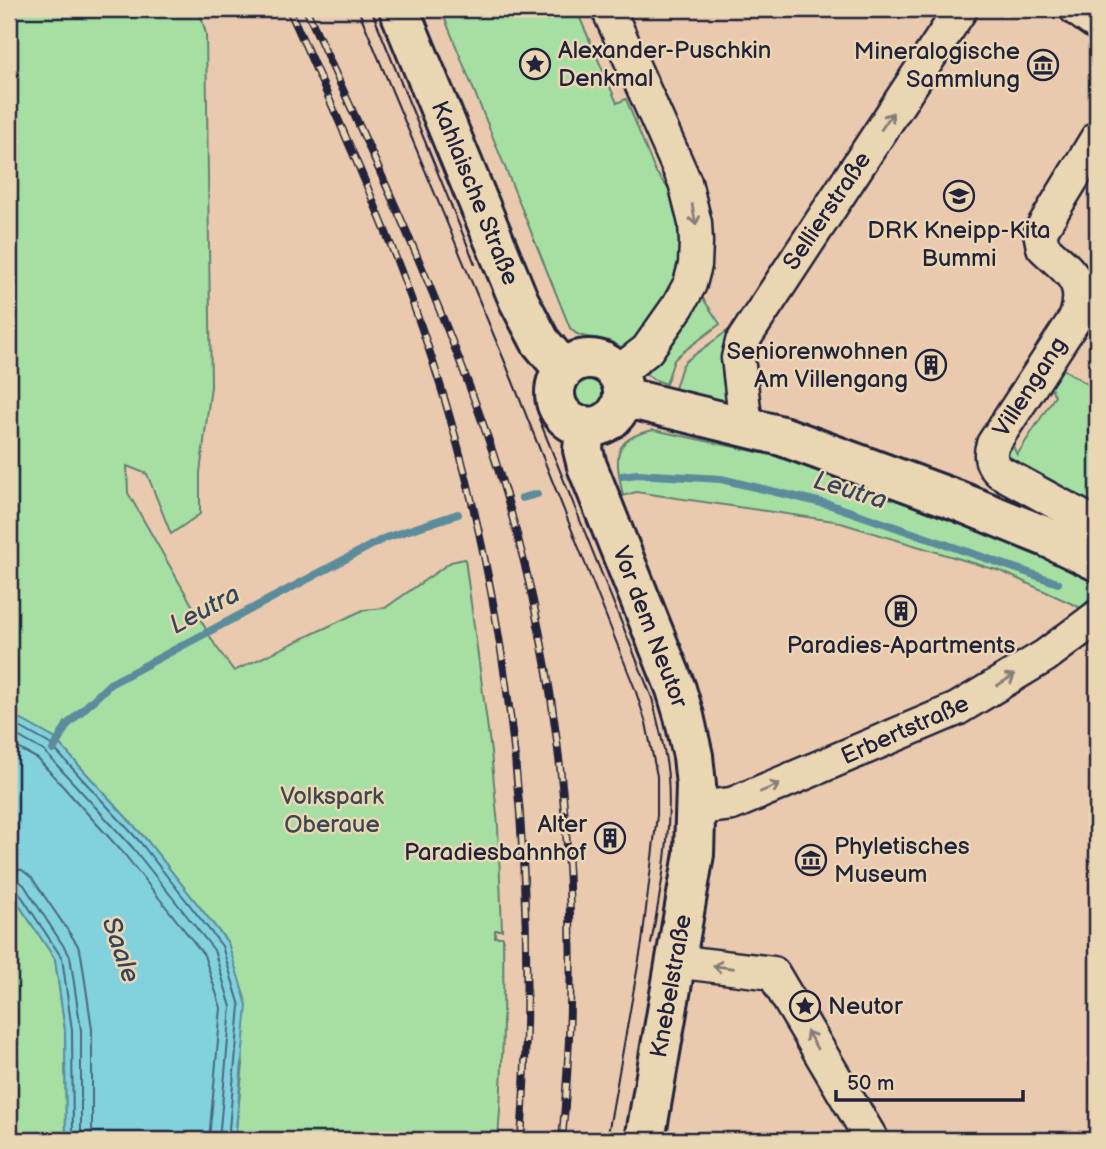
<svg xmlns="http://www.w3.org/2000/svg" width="1106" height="1149" viewBox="0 0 1106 1149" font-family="'Balsamiq Sans',sans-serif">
	<rect width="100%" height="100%" fill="#eacaae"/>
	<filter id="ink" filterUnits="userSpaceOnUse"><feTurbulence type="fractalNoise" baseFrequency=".0143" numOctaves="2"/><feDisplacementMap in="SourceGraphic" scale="14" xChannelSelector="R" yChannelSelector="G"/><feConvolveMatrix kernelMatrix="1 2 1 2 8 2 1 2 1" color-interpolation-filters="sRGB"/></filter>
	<g filter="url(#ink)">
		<path fill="#a6dfa3" stroke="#64806f" stroke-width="2" d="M 9,9 L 199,9 L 206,34 L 211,386 L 200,473 L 200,514 L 171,534 L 147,474 L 127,466 L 128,493 L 215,645 L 234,671 L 363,610 L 385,608 L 451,562 L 465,559 L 491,752 L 498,826 L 502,930 L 495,930 L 495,937 L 503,937 C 504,1005 503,1073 498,1140 L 235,1140 L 243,1064 L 228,943 L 145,838 L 54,738 L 9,713 Z
			M 441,9 L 576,9 L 617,103 L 626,99 L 655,171 L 676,199 L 683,213 L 681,278 L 629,353 C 622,348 616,343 608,341 C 593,335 581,341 570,328 Z
			M 702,297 L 720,324 L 679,355 L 674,360 L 666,384 L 653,379 L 646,374 Z
			M 730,329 L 733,335 L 729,400 L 724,403 L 673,395 L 682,366 L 686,361 Z
			M 1055,364 L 1097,390 L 1097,518 L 1003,466 L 1008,435 L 1017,455 L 1055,396 L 1046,377 Z
			M575 393a15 15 0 1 1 30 0a15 15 0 1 1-30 0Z
			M 654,430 L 777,456 L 980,531 L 1081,573 L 1089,581 L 1094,595 L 1081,608 L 1003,572 L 834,521 L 636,492 L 623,496 C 616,460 609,438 654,430 Z
			M 9,890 L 55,959 L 65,1030 L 66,1140 L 9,1140 Z"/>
		<path fill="#82d2dd" stroke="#5c8c9c" stroke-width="2" d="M 9,713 L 54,738 L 145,838 L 228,943 L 247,1005 L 235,1140 L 66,1140 L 65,1030 L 55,959 L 9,890 Z"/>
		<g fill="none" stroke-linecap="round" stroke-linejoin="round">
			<path stroke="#48687c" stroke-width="2" d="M 9,721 L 50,744 L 140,842 L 222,946 L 240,1006 L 228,1140
				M 9,731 L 44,751 L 133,848 L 214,950 L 231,1007 L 219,1140
				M 9,743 L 38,759 L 125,855 L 204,955 L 221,1008 L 209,1140
				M 9,868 L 22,870 L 32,878 L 77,944 L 81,954 L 92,1029 L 92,1140
				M 9,878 L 18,880 L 24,885 L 70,956 L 81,1030 L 81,1140
				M 9,887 L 18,891 L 62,958 L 72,1030 L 73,1140"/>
			<path stroke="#5c8c9c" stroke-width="8" d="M 622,476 L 637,474 L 721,479 L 831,505 L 1058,583
				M 522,498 L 537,494
				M 53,750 L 67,725 L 110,684 L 385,538 L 458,514"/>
			<g stroke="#22223b" stroke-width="37">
				<path id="minor" d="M 608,9 L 685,182 L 695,223 L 696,242 L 695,265 L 690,284 L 678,306 L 647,350 L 617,373
					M 1076,9 L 1097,24
					M 1097,138 L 1040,232 L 1043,247 C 1066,270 1088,278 1076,317 L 993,444 C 989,455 990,463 1000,472 L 1097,525
					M 746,426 L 738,358 L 742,342 L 961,9
					M 697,808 L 732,804 L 957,709 L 1045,656 L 1097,617
					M 674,961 L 773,973 L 872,1140"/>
			</g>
			<g stroke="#22223b" stroke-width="44">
				<path id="major" d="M 399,9 L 519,301 L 540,341 L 564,370
					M555 393a34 34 0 1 1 68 0a34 34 0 1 1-68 0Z
					M 623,397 L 782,436 L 956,500 L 1047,537 L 1097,561
					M 585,426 L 583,450 L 587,466 L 676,689 L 684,716 L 693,756 L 696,785 L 694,854 L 645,1140"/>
			</g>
			<use href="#minor" stroke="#ebd6b4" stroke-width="32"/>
			<use href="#major" stroke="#ebd6b4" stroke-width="38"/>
			<path stroke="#22223b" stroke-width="2" d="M 358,9 L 507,367 L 635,689 L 646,723 L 657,776 L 657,815 L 642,943 L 607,1140
				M 371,9 L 475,264
				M 539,419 L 652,698 C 658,724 666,750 668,777 C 672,833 661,889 651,944"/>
			<g stroke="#22223b" stroke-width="8">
				<path id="rail" d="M 289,9 C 341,125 394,241 433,362 C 513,609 539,882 521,1140
					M 306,9 C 372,154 441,299 492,450 C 565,672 584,909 562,1140"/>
			</g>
			<use href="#rail" stroke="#ebd6b4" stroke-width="5" stroke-dasharray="16" stroke-linecap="butt"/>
		</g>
		<defs><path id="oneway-shaft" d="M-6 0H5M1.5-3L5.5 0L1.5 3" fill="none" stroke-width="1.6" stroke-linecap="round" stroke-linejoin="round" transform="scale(1.75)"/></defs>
		<g stroke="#867c78">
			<use href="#oneway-shaft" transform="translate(887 121) rotate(-56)"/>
			<use href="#oneway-shaft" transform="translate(694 215) rotate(80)"/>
			<use href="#oneway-shaft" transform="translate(1006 680) rotate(-32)"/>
			<use href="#oneway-shaft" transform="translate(770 788) rotate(-22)"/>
			<use href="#oneway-shaft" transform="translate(723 967) rotate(-173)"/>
			<use href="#oneway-shaft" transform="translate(812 1040) rotate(-120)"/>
		</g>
	</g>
	<defs>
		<g id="sight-ring" transform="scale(1.575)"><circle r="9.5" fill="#ebd6b4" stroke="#22223b" stroke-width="1.5"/><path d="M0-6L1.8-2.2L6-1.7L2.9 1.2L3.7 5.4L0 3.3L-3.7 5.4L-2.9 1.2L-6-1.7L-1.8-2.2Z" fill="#22223b"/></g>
		<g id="museum-ring" transform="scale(1.575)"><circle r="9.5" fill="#ebd6b4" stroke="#22223b" stroke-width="1.5"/><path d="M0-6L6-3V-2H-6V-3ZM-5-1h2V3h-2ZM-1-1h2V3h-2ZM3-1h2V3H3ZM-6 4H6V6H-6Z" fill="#22223b"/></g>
		<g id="school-ring" transform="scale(1.575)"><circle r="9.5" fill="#ebd6b4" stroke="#22223b" stroke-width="1.5"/><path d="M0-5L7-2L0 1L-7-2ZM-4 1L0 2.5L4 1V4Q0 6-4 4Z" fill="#22223b"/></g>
		<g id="building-ring" transform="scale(1.575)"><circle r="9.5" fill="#ebd6b4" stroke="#22223b" stroke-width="1.5"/><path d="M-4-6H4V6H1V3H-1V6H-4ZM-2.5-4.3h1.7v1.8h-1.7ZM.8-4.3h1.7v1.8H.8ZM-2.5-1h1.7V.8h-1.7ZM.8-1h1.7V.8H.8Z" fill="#22223b"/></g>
	</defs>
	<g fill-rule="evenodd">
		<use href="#sight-ring" x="535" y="64"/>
		<use href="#museum-ring" x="1043" y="65"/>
		<use href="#school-ring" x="959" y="196"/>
		<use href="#building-ring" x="931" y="365"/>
		<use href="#building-ring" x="901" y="611"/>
		<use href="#building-ring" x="610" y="838"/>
		<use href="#museum-ring" x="811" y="860"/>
		<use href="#sight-ring" x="805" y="1006"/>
	</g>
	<g text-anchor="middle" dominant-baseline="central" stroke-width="5" stroke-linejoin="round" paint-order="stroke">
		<g font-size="24" fill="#22223b" stroke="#ebd6b4" text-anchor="start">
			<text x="558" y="50">Alexander-Puschkin<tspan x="558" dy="28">Denkmal</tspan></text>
			<text x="1020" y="51" text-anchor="end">Mineralogische<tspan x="1020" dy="28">Sammlung</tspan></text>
			<text x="959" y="230" text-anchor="middle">DRK Kneipp-Kita<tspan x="959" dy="28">Bummi</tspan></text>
			<text x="908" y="351" text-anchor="end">Seniorenwohnen<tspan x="908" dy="28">Am Villengang</tspan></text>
			<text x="901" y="645" text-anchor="middle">Paradies-Apartments</text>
			<text x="587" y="824" text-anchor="end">Alter<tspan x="587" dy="28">Paradiesbahnhof</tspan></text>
			<text x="834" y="846">Phyletisches<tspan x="834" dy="28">Museum</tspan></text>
			<text x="828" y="1006">Neutor</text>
		</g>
		<g font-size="24" fill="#22223b" stroke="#ebd6b4">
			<text transform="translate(475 193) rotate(68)">Kahlaische Straße</text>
			<text transform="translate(827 211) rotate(-56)">Sellierstraße</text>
			<text transform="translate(1030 387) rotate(-57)">Villengang</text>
			<text transform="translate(650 627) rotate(69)">Vor dem Neutor</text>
			<text transform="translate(905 730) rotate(-24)">Erbertstraße</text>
			<text transform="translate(671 986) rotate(-80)">Knebelstraße</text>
		</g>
		<g font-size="24" fill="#3c4850" stroke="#ebd6b4">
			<text x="332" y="796">Volkspark<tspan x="332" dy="28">Oberaue</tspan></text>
		</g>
		<g font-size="26" font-style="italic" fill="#35455b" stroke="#ebd6b4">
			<text transform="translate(850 491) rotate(17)">Leutra</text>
			<text transform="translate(205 610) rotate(-28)">Leutra</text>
			<text transform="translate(120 950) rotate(71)">Saale</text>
		</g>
	</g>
	<rect width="1106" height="1149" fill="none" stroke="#ebd6b4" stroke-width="35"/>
	<rect x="18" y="18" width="1071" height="1114" fill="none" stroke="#22223b" stroke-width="2.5" filter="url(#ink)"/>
	<path d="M836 1090v10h187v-10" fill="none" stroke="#22223b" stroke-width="3.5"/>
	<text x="847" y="1090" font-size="21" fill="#22223b" stroke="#ebd6b4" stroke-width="5" paint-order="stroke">50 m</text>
</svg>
